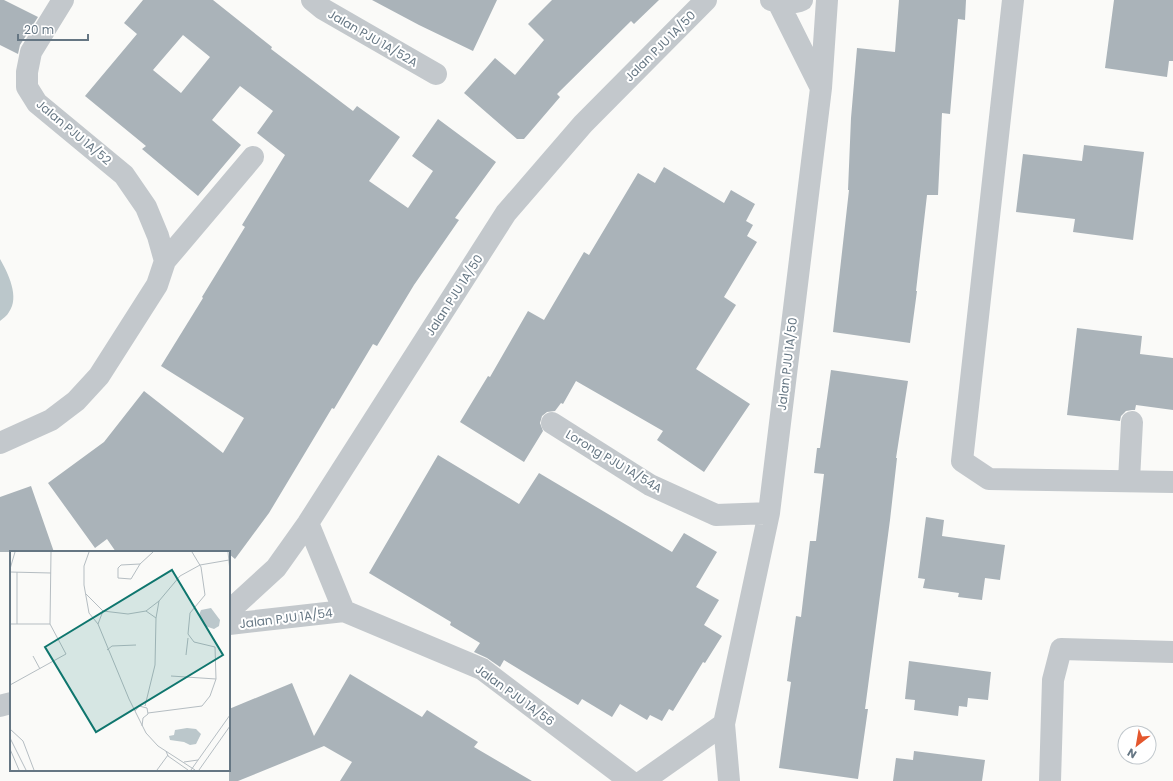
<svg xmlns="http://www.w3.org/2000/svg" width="1173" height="781" viewBox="0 0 1173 781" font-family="Poppins,sans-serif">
	<rect width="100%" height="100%" fill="#fafaf8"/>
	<path fill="#bbc7cb" d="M 0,259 C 8,273 20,297 9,312 C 7,316 3,318 0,321 Z"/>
	<path fill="#aab3b9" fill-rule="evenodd" d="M 0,0 L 4,0 L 38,17 L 20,45 L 18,54 L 0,45 Z
		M 143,0 L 213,0 L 272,47 L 271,49 L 353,111 L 357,106 L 400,137 L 369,181 L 408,208 L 433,171 L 412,156 L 438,119 L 496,162 L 455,218 L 459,220 L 414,285 L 377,346 L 373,344 L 334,409 L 332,408 L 269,513 L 235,559 L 229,554 L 229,552 L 116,552 L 107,539 L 95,548 L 48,483 L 104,442 L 144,391 L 223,453 L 244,418 L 161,366 L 203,298 L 202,297 L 245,227 L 242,225 L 285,155 L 257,133 L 273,111 L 240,86 L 212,120 L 241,145 L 198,196 L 142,149 L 146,146 L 85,96 L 137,34 L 124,23 ZM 183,35 L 210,57 L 181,93 L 153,70 Z
		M 372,0 L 497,0 L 473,51 L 419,25 Z
		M 552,0 L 659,0 L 634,24 L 631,21 L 557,94 L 560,97 L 524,139 L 517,139 L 464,93 L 495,58 L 515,75 L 544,40 L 528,24 Z
		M 899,0 L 966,0 L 965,20 L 958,19 L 950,114 L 942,113 L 938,195 L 927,195 L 916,291 L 917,291 L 910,343 L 833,332 L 849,190 L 848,190 L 851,118 L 857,48 L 895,52 Z
		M 1114,0 L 1173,0 L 1173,61 L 1169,61 L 1167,77 L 1105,68 Z
		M 1084,145 L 1144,152 L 1133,240 L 1073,232 L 1075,219 L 1016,212 L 1023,154 L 1082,161 Z
		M 664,167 L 724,203 L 731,190 L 755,204 L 746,221 L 753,225 L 747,236 L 757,242 L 724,297 L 736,305 L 696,369 L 750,404 L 704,472 L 657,440 L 663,431 L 576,381 L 563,404 L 561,403 L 555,411 L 547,412 L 542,416 L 540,423 L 543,431 L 524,462 L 460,422 L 488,376 L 490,377 L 528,311 L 544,320 L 584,252 L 589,255 L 638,173 L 655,183 Z
		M 1077,328 L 1142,336 L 1140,354 L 1173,358 L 1173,410 L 1136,405 L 1135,410 L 1132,410 L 1126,411 L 1121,416 L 1120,421 L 1067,415 Z
		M 831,370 L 908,381 L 896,458 L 897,458 L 890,520 L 865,709 L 868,709 L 858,779 L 779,768 L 791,682 L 787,681 L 796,616 L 801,617 L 810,541 L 816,541 L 824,474 L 814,473 L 817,448 L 820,448 Z
		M 438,455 L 519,504 L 539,473 L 672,552 L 684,533 L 717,552 L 696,587 L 719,600 L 704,625 L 722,636 L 705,663 L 703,662 L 673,711 L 669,709 L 662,721 L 650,715 L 647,720 L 620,704 L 612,717 L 582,699 L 578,705 L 504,660 L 500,667 L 487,658 L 474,652 L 480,643 L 450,625 L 451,622 L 369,573 Z
		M 31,486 L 54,552 L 0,552 L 0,497 Z
		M 926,517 L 944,520 L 942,536 L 1005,545 L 1000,580 L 985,578 L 982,600 L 958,597 L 959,593 L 923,588 L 925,579 L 918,578 Z
		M 909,661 L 991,672 L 988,700 L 968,698 L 967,707 L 959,706 L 958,716 L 914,710 L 915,700 L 905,699 Z
		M 350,674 L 422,717 L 427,710 L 478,742 L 474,747 L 532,781 L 340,781 L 352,762 L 324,746 L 238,781 L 229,781 L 229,709 L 292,683 L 314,736 Z
		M 914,751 L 985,760 L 982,781 L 893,781 L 896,758 L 913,760 Z"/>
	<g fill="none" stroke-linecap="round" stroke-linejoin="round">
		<path stroke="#c3c8cc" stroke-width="22" d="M 312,0 L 323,9 L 436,74
			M 771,0 C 781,3 793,4 802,0
			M 1013,0 L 962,461 L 989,479 L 1173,482
			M 778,2 L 820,86
			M 165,261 L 253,157
			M 552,423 L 650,485 L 716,515 L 769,513
			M 0,443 L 51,420 L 76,401 L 99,376 L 157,285 L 165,261 L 158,236 L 146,207 L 124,175 L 37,103 L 27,87 L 27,72 L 31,52 L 63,0
			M 1129,480 L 1132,422
			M 308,523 L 344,611
			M 229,611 L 276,568 L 308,523 L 506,213 L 583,124 L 706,0
			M 229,624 L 344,611 L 482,669 L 630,781
			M 0,706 L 11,703
			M 643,781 L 724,724
			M 729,781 L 724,724 L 769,513 L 821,88 L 827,0
			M 1050,781 L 1053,680 L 1061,649 L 1173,652"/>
	</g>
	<g text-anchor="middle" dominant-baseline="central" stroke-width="4" stroke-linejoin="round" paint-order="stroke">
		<g font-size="12" fill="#657683" stroke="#fff">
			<text transform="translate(373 38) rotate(30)">Jalan PJU 1A/52A</text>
			<text transform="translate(660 46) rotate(-45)">Jalan PJU 1A/50</text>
			<text transform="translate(74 132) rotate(40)">Jalan PJU 1A/52</text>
			<text transform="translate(454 295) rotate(-57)">Jalan PJU 1A/50</text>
			<text transform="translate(787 364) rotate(-83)">Jalan PJU 1A/50</text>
			<text transform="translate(614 461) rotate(31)">Lorong PJU 1A/54A</text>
			<text transform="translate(286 618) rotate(-7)">Jalan PJU 1A/54</text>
			<text transform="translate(515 695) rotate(36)">Jalan PJU 1A/56</text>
		</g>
	</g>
	<g transform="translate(10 551)">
		<rect width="220" height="220" fill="#fafaf8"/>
		<path d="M 201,57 L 210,69 L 209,75 L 204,78 L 195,75 L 189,64 L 191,59 ZM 177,177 L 186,178 L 191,183 L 186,193 L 180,194 L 174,191 L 160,189 L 159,185 L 164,184 L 165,179 Z" fill="#bbc7cb"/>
		<path fill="none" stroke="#b5bdc2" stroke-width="1" d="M 79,1 L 74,15 L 74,34 L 79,62 L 88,73 L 119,148 L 136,182 L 148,195 L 185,219M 218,1 L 220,20M 130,13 L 121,28 L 108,27 L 108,17 L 111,14 ZM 130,13 L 143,1M 0,18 L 5,1M 0,21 L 41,22M 76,43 L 93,60M 93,60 L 118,63 L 136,60 L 149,50M 136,60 L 146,67M 0,73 L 40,73M 7,73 L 7,21M 88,73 L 93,60M 97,99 L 102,95 L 126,94M 176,104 L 178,87M 23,105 L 30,118M 161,125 L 206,128M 0,134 L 56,103 L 40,73 L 41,1M 135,155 L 145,114 L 146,67 L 149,50 L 170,25 L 190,14 L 219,9M 125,160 L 129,155 L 137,157 L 138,163 L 133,167 L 132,175M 138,162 L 192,155 L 200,145 L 206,128 L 205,96 L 184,91 L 178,83 L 180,62 L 195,44 L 191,16 L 182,1M 0,178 L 13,190 L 24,219M 0,187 L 16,219M 0,198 L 9,219M 156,200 L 158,205 L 178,219M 174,211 L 188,209M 147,219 L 158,204M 181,219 L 220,164M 189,219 L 220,175"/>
		<path fill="#0f766e" fill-opacity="0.15" stroke="#0f766e" stroke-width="2" d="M 162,19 L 213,104 L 86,181 L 35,96 Z"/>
		<rect width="220" height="220" fill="none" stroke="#657683" stroke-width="2"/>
	</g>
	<g transform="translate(1137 745) rotate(211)"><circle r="19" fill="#ffffff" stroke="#c1c8cd"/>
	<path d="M0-3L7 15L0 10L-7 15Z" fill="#e4572e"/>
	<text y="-6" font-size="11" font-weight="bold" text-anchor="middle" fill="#657683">N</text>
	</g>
	<path d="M18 34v6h70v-6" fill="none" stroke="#657683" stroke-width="2"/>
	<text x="24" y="34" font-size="12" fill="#657683" stroke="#ffffff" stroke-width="3" paint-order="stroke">20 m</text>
</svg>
